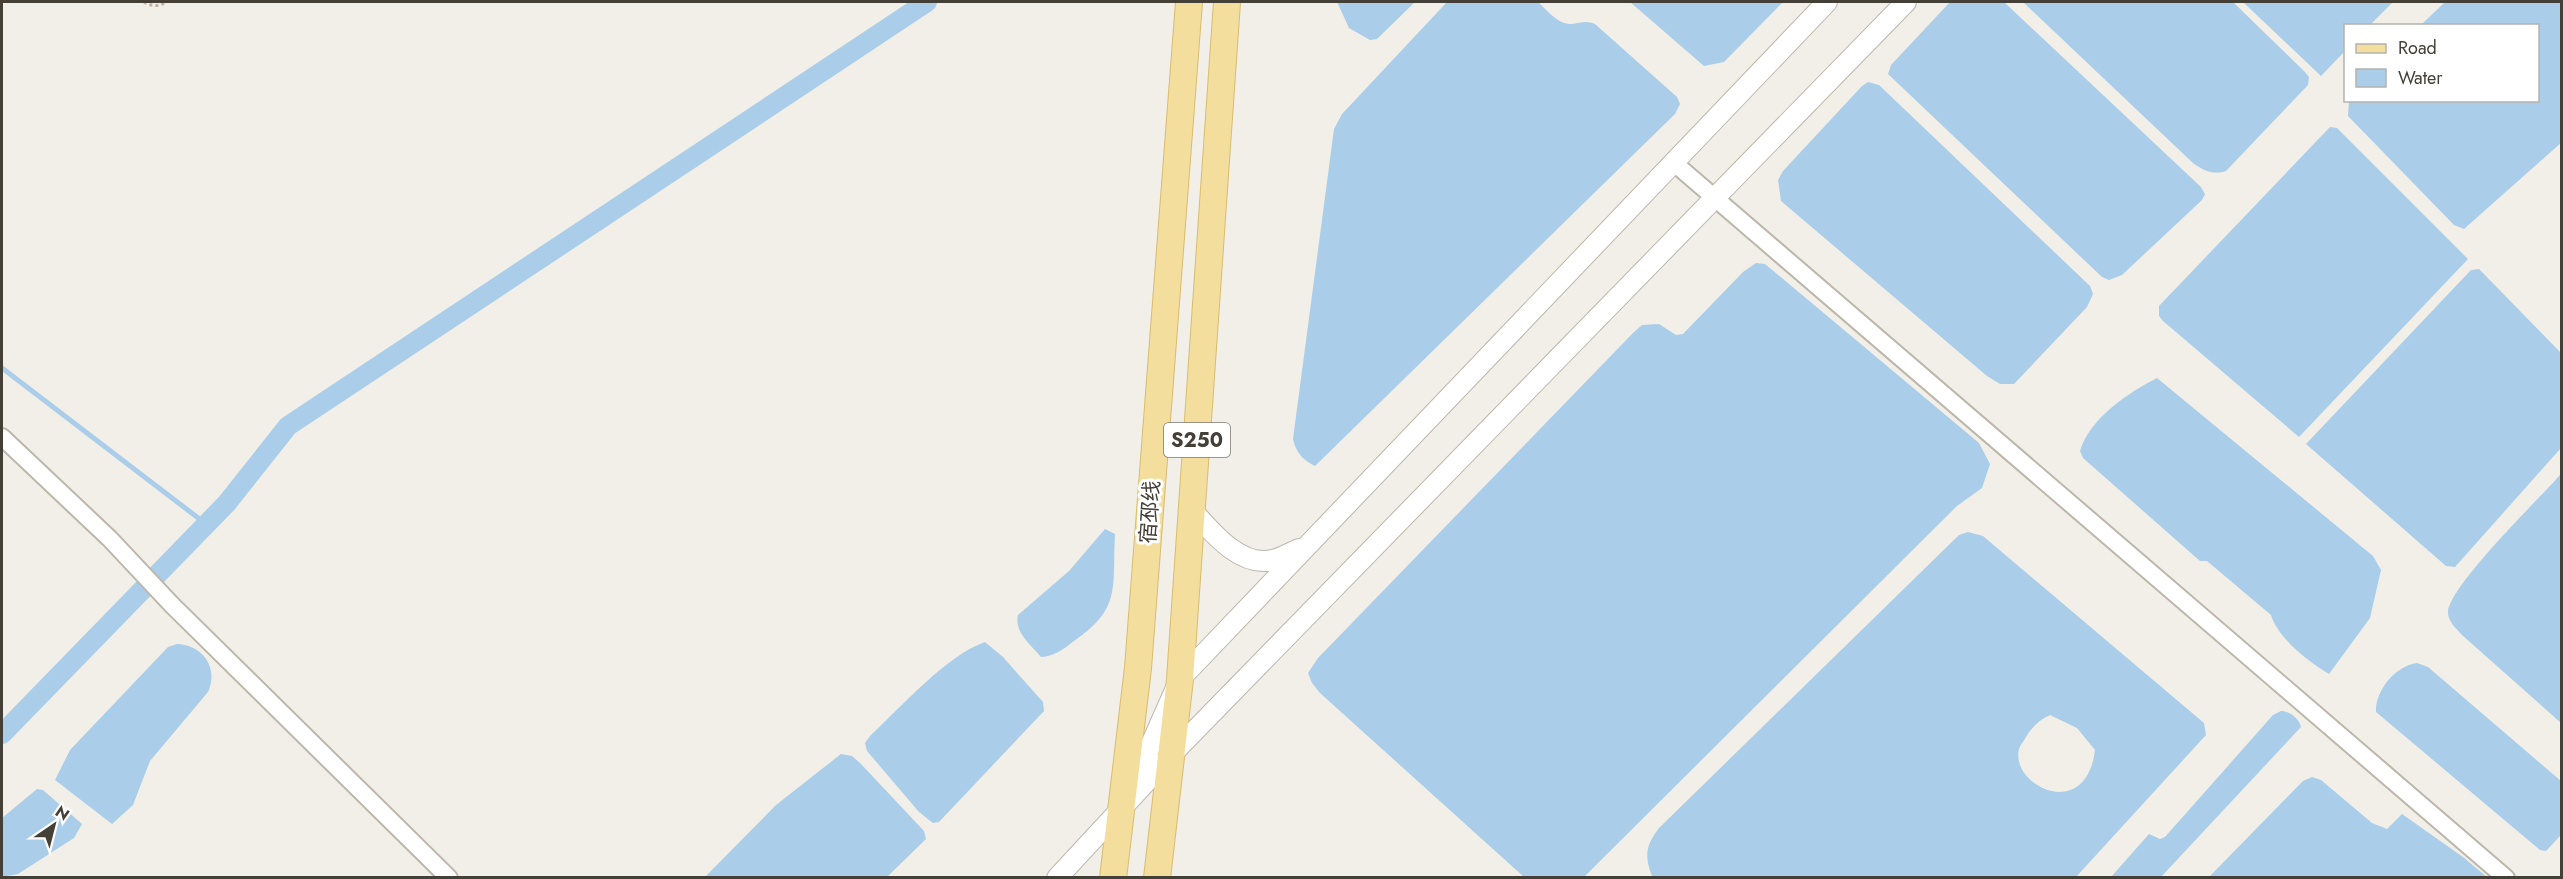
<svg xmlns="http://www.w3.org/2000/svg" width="2563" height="879" viewBox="0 0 2563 879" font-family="Jost,'Noto Sans SC',sans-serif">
	<rect width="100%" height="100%" fill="#f2efe8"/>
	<path fill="#aacde9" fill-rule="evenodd" d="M 1337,2 L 1415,2 L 1377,39 L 1370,40 L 1349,28 Z
		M 1447,2 L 1538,2 C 1546,9 1558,25 1571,24 C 1581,23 1585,20 1595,24 L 1677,97 L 1680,104 L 1675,114 L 1315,466 C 1303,460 1296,453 1293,439 L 1334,129 L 1342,114 Z
		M 1630,2 L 1783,2 L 1724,62 L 1704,66 Z
		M 1950,2 L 2004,2 L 2201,187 L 2205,194 L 2202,200 L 2122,275 L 2109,280 L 2102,277 L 1888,74 L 1891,65 Z
		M 2023,2 L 2233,2 L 2304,71 L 2309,77 L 2308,85 L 2226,171 C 2213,175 2205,171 2194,164 Z
		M 2243,2 L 2393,2 L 2370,25 L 2346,26 L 2345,51 L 2321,76 Z
		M 2445,2 L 2561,2 L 2561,143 L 2464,229 L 2454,225 L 2348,116 L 2349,101 L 2538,100 L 2538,26 L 2421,25 Z
		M 1868,82 L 1879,85 L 2090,286 L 2093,294 L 2087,307 L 2014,384 L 2000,384 L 1987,376 L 1781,201 L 1778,180 L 1783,171 L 1862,86 Z
		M 2330,127 L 2337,128 L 2468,259 L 2299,437 L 2163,321 L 2159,316 L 2159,306 Z
		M 1756,263 L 1765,264 L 1979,443 L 1990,464 L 1982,488 L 1957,506 L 1584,877 L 1524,877 L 1320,693 L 1312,683 L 1308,673 L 1318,658 L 1633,333 L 1642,325 L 1659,324 L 1676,335 L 1683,334 L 1743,272 Z
		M 2479,269 L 2561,353 L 2561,448 L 2455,567 L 2446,566 L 2306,444 L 2471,270 Z
		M 2157,378 L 2373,556 L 2381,570 L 2370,618 L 2329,674 C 2308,662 2278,638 2271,615 L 2207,561 L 2200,561 L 2083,458 L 2080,451 C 2090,418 2128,393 2157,378 Z
		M 2561,474 L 2561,723 L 2462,635 C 2456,628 2448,622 2448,612 C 2450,585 2539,499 2561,474 Z
		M 1105,529 L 1115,534 C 1112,588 1122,608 1074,641 C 1062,650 1055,656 1041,657 C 1030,644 1014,632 1018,615 L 1069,571 Z
		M 1968,532 L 1983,536 L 2204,723 L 2206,735 L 2076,877 L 1652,876 C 1644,856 1646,845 1659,828 L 1959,535 ZM 2050,715 L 2077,728 L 2095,750 C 2086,823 2010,786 2019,749 C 2020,745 2024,741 2026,737 C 2032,727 2039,720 2050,715 Z
		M 985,642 L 1003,657 L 1043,702 L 1044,711 L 939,822 L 933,823 L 919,812 L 867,751 L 865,743 L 870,736 C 900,708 947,655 985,642 Z
		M 177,644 C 203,645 219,668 208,692 L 150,761 L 133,805 L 112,824 L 55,780 L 70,750 L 168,647 Z
		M 2417,663 L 2428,667 L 2561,781 L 2561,835 L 2546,851 L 2540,850 L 2376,712 C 2375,691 2395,666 2417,663 Z
		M 2281,711 C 2289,711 2299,718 2301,727 L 2161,877 L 2111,877 L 2149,834 L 2160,839 L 2165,837 L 2273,715 Z
		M 841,754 L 852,756 L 861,764 L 924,831 L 926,839 L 887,877 L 705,877 L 776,805 Z
		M 2312,777 L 2321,780 L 2372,823 L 2387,829 L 2402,814 L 2463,857 L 2487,877 L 2209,877 L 2303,781 Z
		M 37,789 L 43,790 L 82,824 L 74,838 L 18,874 L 2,877 L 2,818 Z"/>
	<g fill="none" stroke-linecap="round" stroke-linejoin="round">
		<path stroke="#aacde9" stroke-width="5" d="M 2,368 L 206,524"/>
		<path stroke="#aacde9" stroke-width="20" d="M 2,734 L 227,503 L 288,426 L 927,2"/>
		<g stroke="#bdb7ab" stroke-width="20">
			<path id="minor" d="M 1673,162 L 2506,878
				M 2,437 L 110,539 L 172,605 L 449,878"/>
		</g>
		<g stroke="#bdb7ab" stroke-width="22">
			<path id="tertiary" d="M 1192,510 C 1211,531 1240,568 1273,560 C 1282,558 1291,552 1299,549
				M 1129,794 L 1180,679 L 1827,2
				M 1057,878 L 1172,754 L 1906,2"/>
		</g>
		<g stroke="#d8bc70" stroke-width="28">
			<path id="primary" d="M 1113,878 L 1138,668 L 1189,2
				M 1157,878 L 1180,679 L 1227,2"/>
		</g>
		<path stroke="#bdb39e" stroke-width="3" stroke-dasharray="3 3" stroke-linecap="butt" d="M 144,2 C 150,6 160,7 166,2"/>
		<use href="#minor" stroke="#fff" stroke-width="16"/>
		<use href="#tertiary" stroke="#fff" stroke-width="20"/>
		<use href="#primary" stroke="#f4de9e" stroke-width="26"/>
	</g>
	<g text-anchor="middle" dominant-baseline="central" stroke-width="6" stroke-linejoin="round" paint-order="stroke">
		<rect fill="#fff" stroke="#7d7973" stroke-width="1.5" x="1164" y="423" width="66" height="34" rx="4.5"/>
		<g font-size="20" font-weight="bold" fill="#454037">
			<text x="1197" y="440">S250</text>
		</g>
		<g font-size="21" fill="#454037" stroke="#fff">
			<text transform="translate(1150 512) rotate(-86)">宿邳线</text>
		</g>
	</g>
	<rect width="2563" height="879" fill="none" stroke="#454037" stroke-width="6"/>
	<rect x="2344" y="24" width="195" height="78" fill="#ffffff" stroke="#b5b3af" stroke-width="1.5"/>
	<rect x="2356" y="44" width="30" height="9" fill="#f4de9e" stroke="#b5b3af" stroke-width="1.5"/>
	<text x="2398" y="54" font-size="18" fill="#454037">Road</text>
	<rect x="2356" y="69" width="30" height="18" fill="#aacde9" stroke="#b5b3af" stroke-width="1.5"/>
	<text x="2398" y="84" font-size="18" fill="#454037">Water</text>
	<g transform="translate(54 825) rotate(35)" stroke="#ffffff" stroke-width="4.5" paint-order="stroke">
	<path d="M0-4.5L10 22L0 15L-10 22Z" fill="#454037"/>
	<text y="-9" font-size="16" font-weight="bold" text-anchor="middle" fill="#454037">N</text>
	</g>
</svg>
